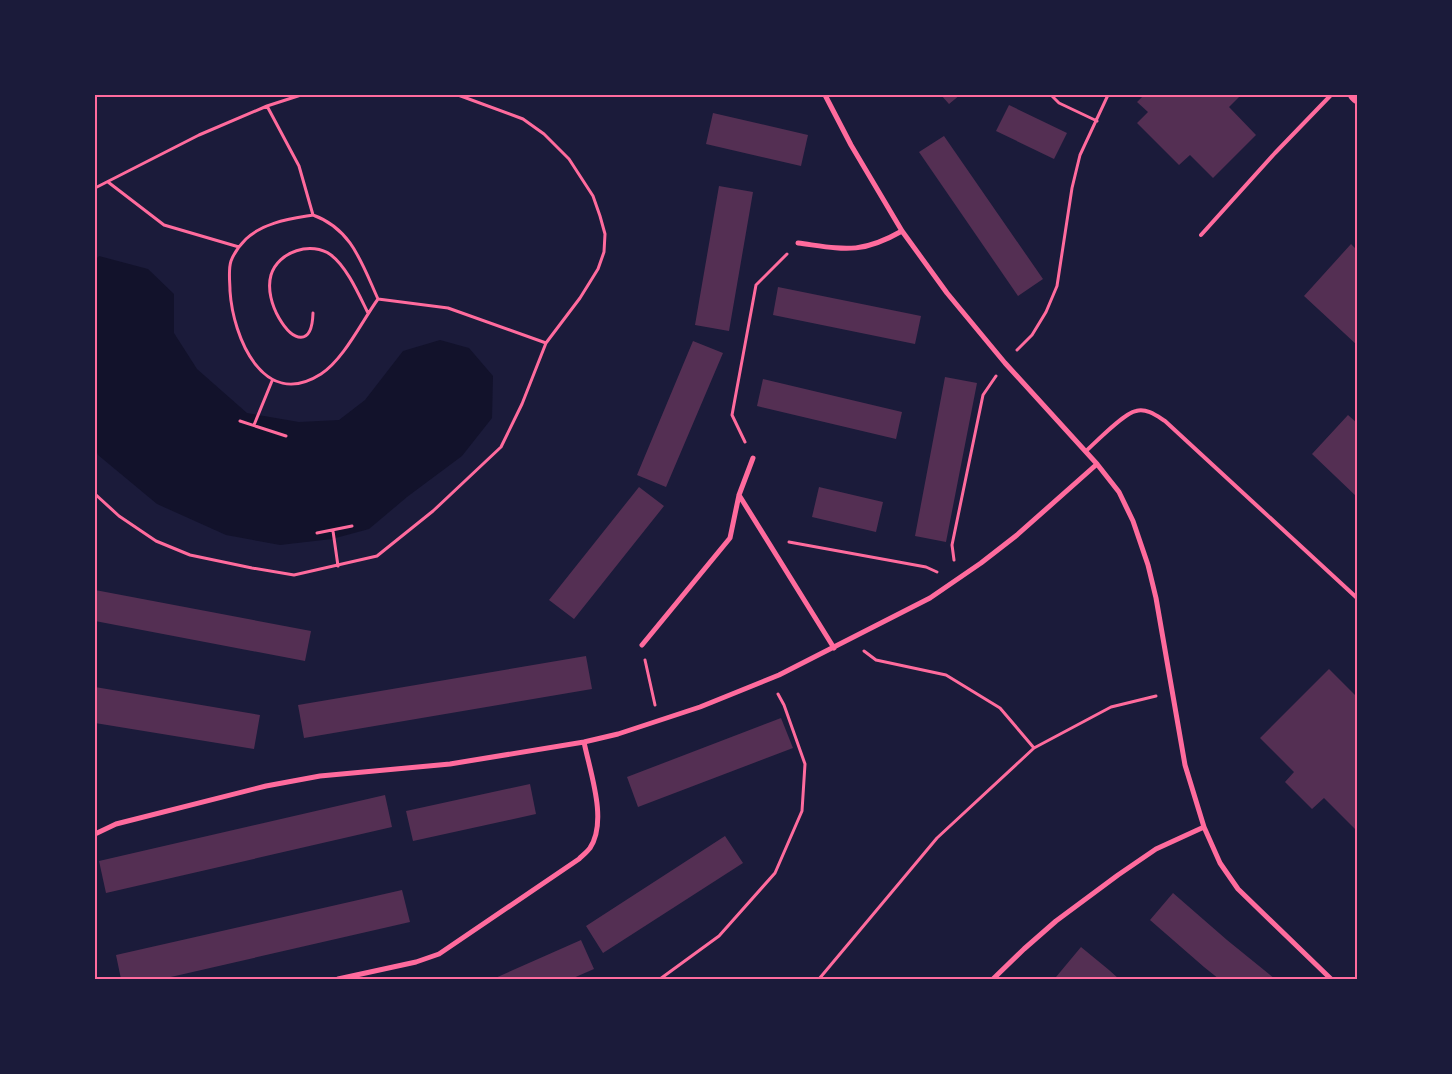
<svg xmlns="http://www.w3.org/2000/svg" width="1452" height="1074" viewBox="0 0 1452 1074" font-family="Lato,sans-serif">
	<rect width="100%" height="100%" fill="#1b1b3a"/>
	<path fill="#12122b" d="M 99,256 L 148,269 L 174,294 L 174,333 L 197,369 L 247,413 L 299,422 L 339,420 L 365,400 L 403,351 L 440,340 L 469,348 L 493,376 L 492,418 L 462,456 L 407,497 L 369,529 L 332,539 L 280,545 L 226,535 L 157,504 L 98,455 L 95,447 L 95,260 Z"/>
	<path fill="#542f53" d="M 941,95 L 960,95 L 949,104 Z
		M 1144,95 L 1241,95 L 1229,107 L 1256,135 L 1213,178 L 1190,155 L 1179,165 L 1137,123 L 1148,112 L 1137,102 Z
		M 1009,105 L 1067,133 L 1054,159 L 996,131 Z
		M 713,113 L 808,135 L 801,166 L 706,144 Z
		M 944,136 L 1043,279 L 1018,296 L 919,152 Z
		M 719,186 L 753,192 L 729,331 L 695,325 Z
		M 1351,244 L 1357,250 L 1357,345 L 1304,296 Z
		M 778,287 L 921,316 L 915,344 L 773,315 Z
		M 693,341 L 723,353 L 666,487 L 637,475 Z
		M 945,377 L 977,383 L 946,542 L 915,536 Z
		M 763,379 L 902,412 L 896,439 L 757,406 Z
		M 1348,415 L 1357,423 L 1357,497 L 1312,454 Z
		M 639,487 L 664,506 L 574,619 L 549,600 Z
		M 819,487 L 883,502 L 876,532 L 812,517 Z
		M 95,590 L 311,631 L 305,661 L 95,621 Z
		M 586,656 L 592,689 L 304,738 L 298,705 Z
		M 1329,669 L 1357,697 L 1357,831 L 1324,798 L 1312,809 L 1285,782 L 1294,772 L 1260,738 Z
		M 95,687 L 260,715 L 254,749 L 95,723 Z
		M 781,718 L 793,748 L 638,807 L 627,777 Z
		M 530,784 L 536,814 L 413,841 L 406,811 Z
		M 385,795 L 392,827 L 106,893 L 99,861 Z
		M 725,836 L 743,863 L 603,953 L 586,926 Z
		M 402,890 L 410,922 L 162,979 L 121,979 L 116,955 Z
		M 1173,893 L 1227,940 L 1275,979 L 1219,979 L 1204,967 L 1150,920 Z
		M 581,940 L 594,969 L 571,979 L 493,979 Z
		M 1081,947 L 1109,970 L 1119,979 L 1058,979 L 1056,977 Z"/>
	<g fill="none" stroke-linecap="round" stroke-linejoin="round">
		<path stroke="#ff6b9d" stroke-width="3" d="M 1051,95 L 1059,103 L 1097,121
			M 267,106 L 299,166 L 313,215 C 352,229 362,264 378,299 L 448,308 L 546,343
			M 108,182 L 164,225 L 239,247
			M 95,188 L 199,135 L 267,106 L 301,95
			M 313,215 C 290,219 264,222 246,239 C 240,245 234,253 231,261 C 228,270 230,282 230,291 C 233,337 263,411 321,374 C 344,359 362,321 378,299
			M 313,313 C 312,347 293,342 279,318 C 272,306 267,289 271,275 C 278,251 312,241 331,255 C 347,267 359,295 368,313
			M 1017,350 L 1032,335 L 1046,312 L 1057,286 L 1072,188 L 1080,155 L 1108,95
			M 240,421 L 286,436
			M 254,425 L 272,381
			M 745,442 L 732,415 L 756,285 L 787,254
			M 95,494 L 119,516 L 156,541 L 190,555 L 252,568 L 294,575 L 377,556 L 433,511 L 501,447 L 522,404 L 546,343 L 580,298 L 598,269 L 604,252 L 605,234 L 600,216 L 593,196 L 569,159 L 544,134 L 523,119 L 458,95
			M 333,531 L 338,566
			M 317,533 L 352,526
			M 789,542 L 926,567 L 937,572
			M 954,560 L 952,545 L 983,395 L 996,376
			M 864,651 L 876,660 L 946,675 L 1000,708 L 1034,748
			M 645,660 L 655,705
			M 660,979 L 719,936 L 775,873 L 802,811 L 805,764 L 784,705 L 778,694
			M 819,979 L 937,838 L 1034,748 L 1111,707 L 1156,696"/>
		<path stroke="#ff6b9d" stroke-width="4" d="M 1201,235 L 1275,153 L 1331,95
			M 1086,451 C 1096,442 1124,413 1136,411 C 1147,408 1157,416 1165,421 L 1357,598"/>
		<path stroke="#ff6b9d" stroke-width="5" d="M 825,95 L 851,145 L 902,231 L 947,293 L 1005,363 L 1097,464 L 1119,492 L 1133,521 L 1148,565 L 1156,598 L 1185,765 L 1204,827 L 1220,863 L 1238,889 L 1331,979
			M 798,243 C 843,249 860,255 902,231
			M 739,495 L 834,648
			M 642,645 L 730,538 L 739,495 L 753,458
			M 95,834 L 116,824 L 266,786 L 320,776 L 450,764 L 584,742 L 618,734 L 700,707 L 779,675 L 930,598 L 981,563 L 1017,535 L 1097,464
			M 338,979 L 416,962 L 439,954 L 579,859 C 582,856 587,852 590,848 C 608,821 590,772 584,742
			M 993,979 L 1024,949 L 1056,921 L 1118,875 L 1156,849 L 1204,827"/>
		<path stroke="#ff6b9d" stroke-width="12" d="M 1354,95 L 1357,98"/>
	</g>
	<rect width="1452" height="1074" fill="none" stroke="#1b1b3a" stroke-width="192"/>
	<rect x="96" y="96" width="1260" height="882" fill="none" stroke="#ff6b9d" stroke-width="2"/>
</svg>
